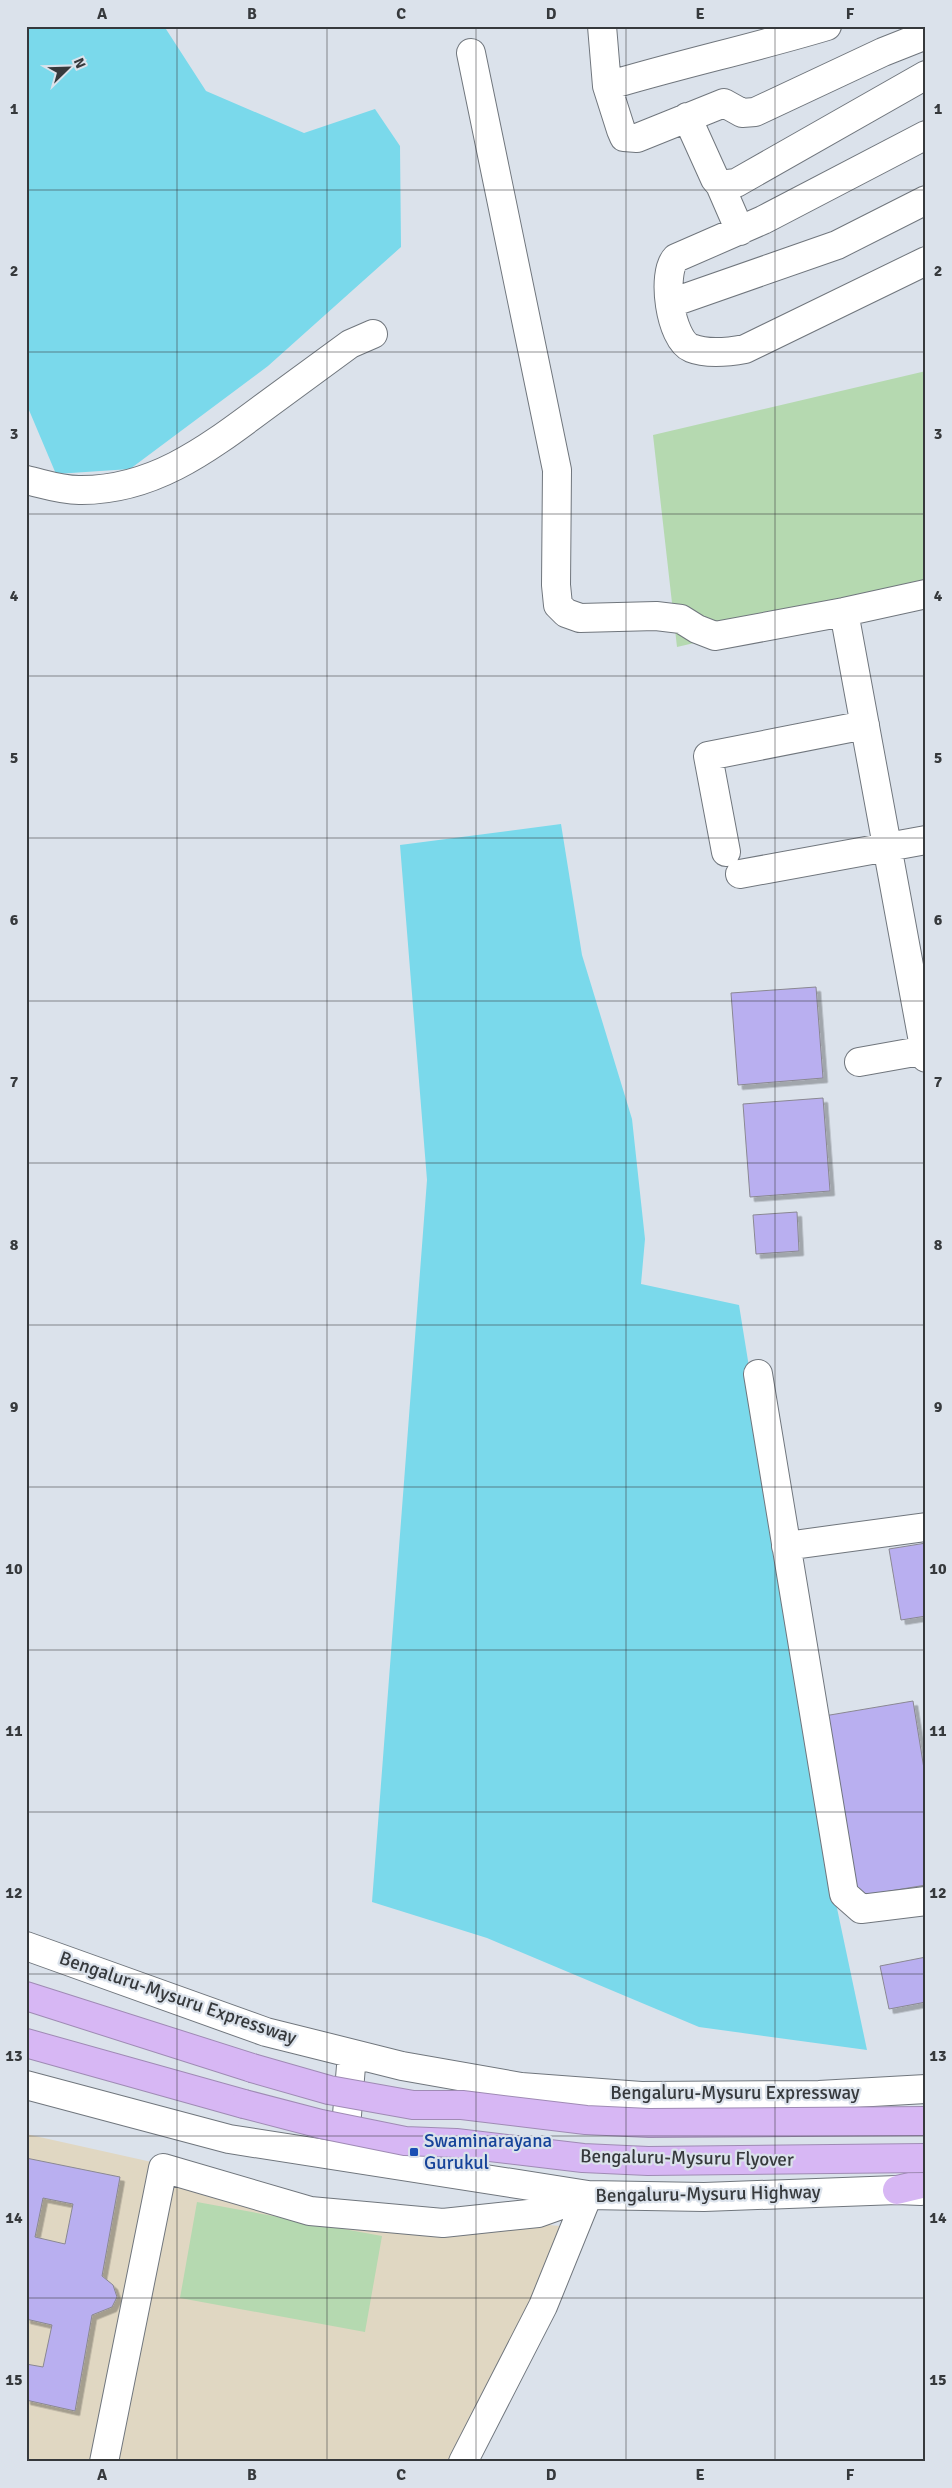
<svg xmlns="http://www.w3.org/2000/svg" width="952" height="2488" viewBox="0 0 952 2488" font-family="Signika,sans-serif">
	<defs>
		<filter id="shadow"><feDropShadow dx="4.5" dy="4.5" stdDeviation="0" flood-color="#0004"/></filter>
	</defs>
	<rect width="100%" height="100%" fill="#dbe2eb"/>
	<path fill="#e0d7c2" d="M 26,2134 L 362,2209 L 572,2227 L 452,2462 L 26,2462 Z"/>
	<path fill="#b5d9b0" d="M 926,371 L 926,589 L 677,647 L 653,435 Z
		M 197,2202 L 382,2236 L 365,2332 L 180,2298 Z"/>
	<path fill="#7ad9eb" d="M 26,26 L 164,26 L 206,91 L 304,133 L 375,109 L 400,146 L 401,247 L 268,366 L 130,469 L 56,474 L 26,403 Z
		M 561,824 L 582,955 L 632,1119 L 645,1239 L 641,1284 L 739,1305 L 834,1894 L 867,2050 L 699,2027 L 487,1938 L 372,1902 L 427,1180 L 400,845 Z"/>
	<path fill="#b9aff0" stroke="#8a8892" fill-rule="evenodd" filter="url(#shadow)" d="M 816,987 L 823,1078 L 738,1085 L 731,993 Z
		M 823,1098 L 830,1191 L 750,1197 L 743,1104 Z
		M 797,1212 L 799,1251 L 756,1254 L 753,1215 Z
		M 926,1543 L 926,1616 L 901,1620 L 889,1549 Z
		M 913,1701 L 926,1781 L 926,1885 L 854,1897 L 824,1716 Z
		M 926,1957 L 926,2002 L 889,2009 L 880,1966 Z
		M 26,2158 L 120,2177 L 102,2276 L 113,2285 L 117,2297 L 112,2307 L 92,2315 L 75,2411 L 26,2400 L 26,2364 L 43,2367 L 52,2325 L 26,2319 ZM 43,2198 L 73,2204 L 65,2244 L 35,2237 Z"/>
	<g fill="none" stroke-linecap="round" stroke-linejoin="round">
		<g stroke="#70767d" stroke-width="30">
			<path id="minor" d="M 602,26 L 607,86 L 621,130 L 624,137 L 637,138 L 724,103 L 742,113 L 755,112 L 883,52 L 926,35
				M 471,53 L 557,470 L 556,585 L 558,605 L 566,613 L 580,618 L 656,616 L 681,619 L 697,629 L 715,636 L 844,612 L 926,594
				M 607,86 C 680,64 754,48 827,26
				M 687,117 L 715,179 L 720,185 L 736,183 L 926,75
				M 926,135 L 763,220 L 676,258 C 661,273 670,339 691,348 C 706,354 729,352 745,349 L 926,261
				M 720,185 L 740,231
				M 671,303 L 837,245 L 926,200
				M 26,480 C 44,484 60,490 79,490 C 151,491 205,451 260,410 C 290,388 320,366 350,344 L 373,334
				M 844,612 L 926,1058
				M 726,852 L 708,756 L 865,725
				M 740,874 L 926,840
				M 859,1062 L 926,1050
				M 758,1374 L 844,1894 L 861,1909 L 926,1901
				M 786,1546 L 926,1527
				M 26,1946 L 266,2032 L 402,2066 L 521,2087 L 641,2096 L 819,2095 L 926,2089
				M 26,2085 L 229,2139 L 588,2195 L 704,2197 L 897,2190 L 921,2191
				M 344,2151 L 352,2054
				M 104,2462 L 163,2168 L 310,2211 L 443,2223 L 538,2213 L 566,2203 L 579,2194
				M 463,2462 L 543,2306 L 588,2195"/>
		</g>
		<g stroke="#9f8bb4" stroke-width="30">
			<path id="highway" d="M 26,1996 L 252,2068
				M 26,2043 L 244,2104
				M 897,2190 L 926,2183"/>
		</g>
		<use href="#minor" stroke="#fff" stroke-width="28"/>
		<use href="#highway" stroke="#d7b7f4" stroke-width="28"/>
		<g stroke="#9f8bb4" stroke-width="30" stroke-linecap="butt">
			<path id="highway-bridge" d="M 252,2068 L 329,2090 L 413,2105 L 462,2105 L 586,2120 L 649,2123 L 926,2121
				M 244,2104 L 321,2124 L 405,2141 L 456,2143 L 583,2158 L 648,2161 L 926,2158"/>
		</g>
		<use href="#highway-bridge" stroke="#d7b7f4" stroke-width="28"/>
	</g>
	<path fill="none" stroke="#36393c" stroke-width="1" stroke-opacity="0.55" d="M 177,26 L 177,2462M 327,26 L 327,2462M 476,26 L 476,2462M 626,26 L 626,2462M 775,26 L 775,2462M 26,190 L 926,190M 26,352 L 926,352M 26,514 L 926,514M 26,676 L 926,676M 26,838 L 926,838M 26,1001 L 926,1001M 26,1163 L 926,1163M 26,1325 L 926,1325M 26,1487 L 926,1487M 26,1650 L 926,1650M 26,1812 L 926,1812M 26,1974 L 926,1974M 26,2136 L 926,2136M 26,2298 L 926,2298"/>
	<rect fill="#1a4fb4" stroke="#dbe2eb" stroke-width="2" x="409" y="2147" width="10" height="10" rx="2.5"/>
	<g text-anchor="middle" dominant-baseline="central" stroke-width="4.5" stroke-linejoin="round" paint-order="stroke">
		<g font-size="19" fill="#36393c" stroke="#dbe2eb">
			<text transform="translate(178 1998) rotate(19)">Bengaluru-Mysuru Expressway</text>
			<text x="735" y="2093">Bengaluru-Mysuru Expressway</text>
			<text transform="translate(687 2158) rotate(1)">Bengaluru-Mysuru Flyover</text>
			<text transform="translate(708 2194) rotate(-1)">Bengaluru-Mysuru Highway</text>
		</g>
		<g font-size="19" fill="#164399" stroke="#dbe2eb" text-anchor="start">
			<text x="424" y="2141">Swaminarayana<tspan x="424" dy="22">Gurukul</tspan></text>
		</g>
	</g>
	<rect width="952" height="2488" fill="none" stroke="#dbe2eb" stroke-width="55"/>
	<g transform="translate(68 68) rotate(67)" stroke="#dbe2eb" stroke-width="4" paint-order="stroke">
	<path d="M0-4L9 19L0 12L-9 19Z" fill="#36393c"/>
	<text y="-8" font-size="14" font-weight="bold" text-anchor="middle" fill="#36393c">N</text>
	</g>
	<rect x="28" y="28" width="896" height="2432" fill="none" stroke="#36393c" stroke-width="2"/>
	<g font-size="16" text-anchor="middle" font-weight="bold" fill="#36393c">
		<text x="102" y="19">A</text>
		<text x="252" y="19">B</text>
		<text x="401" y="19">C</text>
		<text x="551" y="19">D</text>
		<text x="700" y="19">E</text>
		<text x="850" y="19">F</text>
		<text x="14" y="114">1</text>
		<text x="938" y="114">1</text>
		<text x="14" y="276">2</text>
		<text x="938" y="276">2</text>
		<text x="14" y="439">3</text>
		<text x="938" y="439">3</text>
		<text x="14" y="601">4</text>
		<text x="938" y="601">4</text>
		<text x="14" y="763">5</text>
		<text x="938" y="763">5</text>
		<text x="14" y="925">6</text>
		<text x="938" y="925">6</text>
		<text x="14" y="1087">7</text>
		<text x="938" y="1087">7</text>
		<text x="14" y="1250">8</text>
		<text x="938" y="1250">8</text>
		<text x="14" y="1412">9</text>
		<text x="938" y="1412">9</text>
		<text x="14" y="1574">10</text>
		<text x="938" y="1574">10</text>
		<text x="14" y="1736">11</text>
		<text x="938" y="1736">11</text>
		<text x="14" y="1898">12</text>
		<text x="938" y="1898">12</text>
		<text x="14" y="2061">13</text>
		<text x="938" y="2061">13</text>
		<text x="14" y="2223">14</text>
		<text x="938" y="2223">14</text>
		<text x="14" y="2385">15</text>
		<text x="938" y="2385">15</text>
		<text x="102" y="2480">A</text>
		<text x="252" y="2480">B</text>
		<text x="401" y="2480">C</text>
		<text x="551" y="2480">D</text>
		<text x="700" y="2480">E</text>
		<text x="850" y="2480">F</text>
	</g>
</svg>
